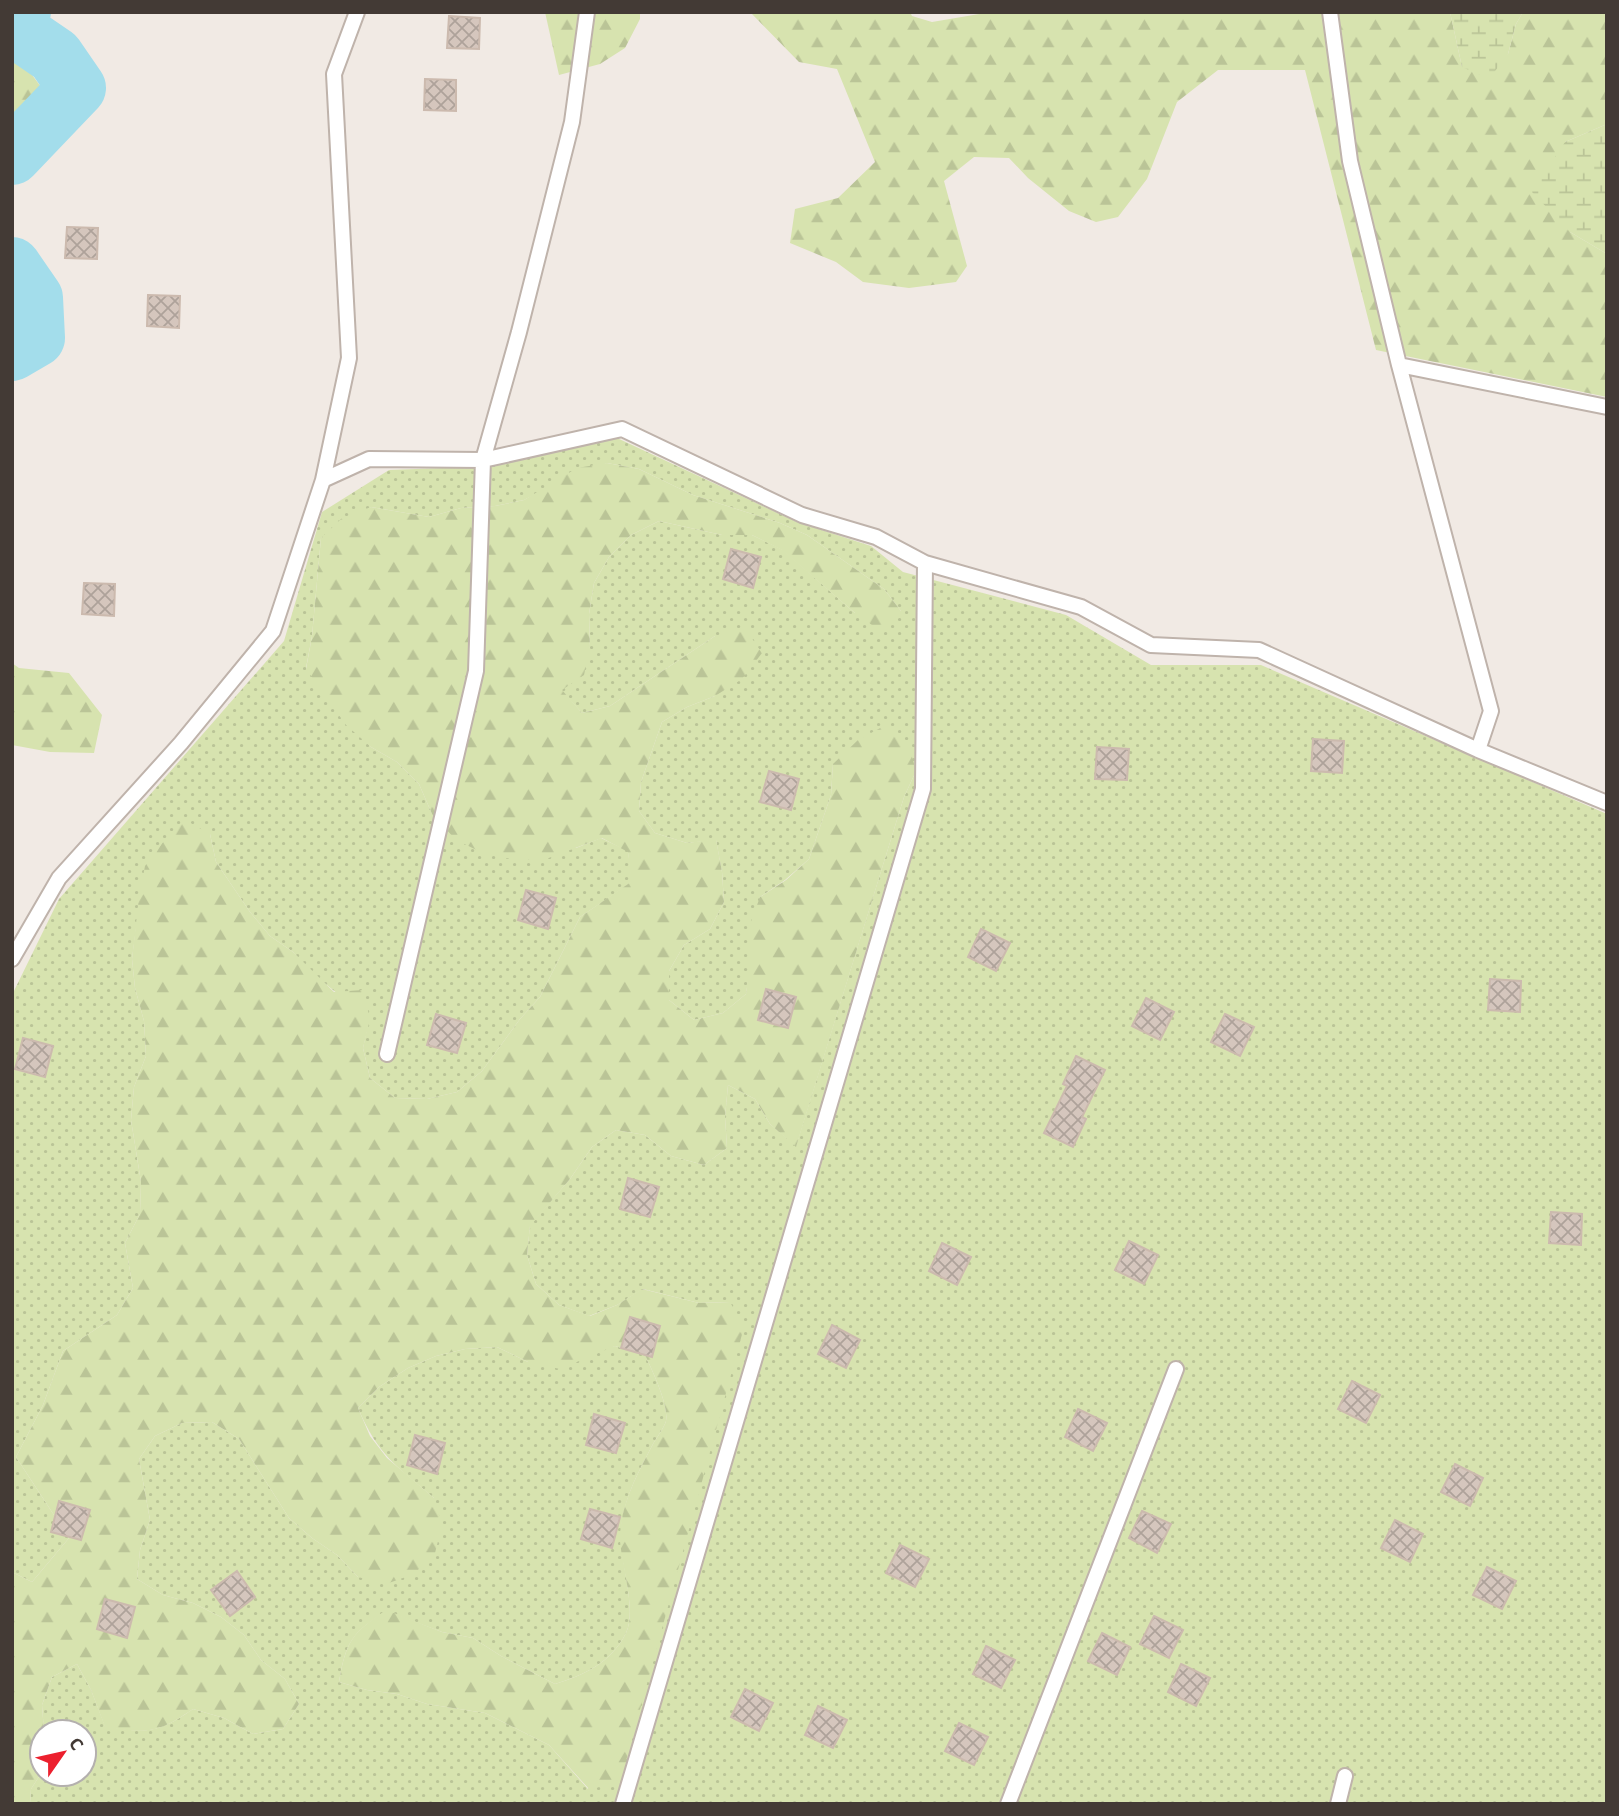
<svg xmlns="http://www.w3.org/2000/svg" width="1619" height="1816" viewBox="0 0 1619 1816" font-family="'Alegreya Sans',sans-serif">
	<defs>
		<pattern id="green-dots" width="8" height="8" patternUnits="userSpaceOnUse" patternTransform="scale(1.75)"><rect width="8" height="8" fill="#d7e3af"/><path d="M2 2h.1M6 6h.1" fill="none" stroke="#bac497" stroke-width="1.8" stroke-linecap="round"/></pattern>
		<pattern id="forest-firs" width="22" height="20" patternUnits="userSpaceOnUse" patternTransform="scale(1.75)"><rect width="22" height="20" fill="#d7e3af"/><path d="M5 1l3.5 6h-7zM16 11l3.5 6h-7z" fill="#bac497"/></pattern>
		<pattern id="wetland-marsh" width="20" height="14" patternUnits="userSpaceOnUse" patternTransform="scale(1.75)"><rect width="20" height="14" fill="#d7e3af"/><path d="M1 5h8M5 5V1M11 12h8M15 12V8" fill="none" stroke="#bac497"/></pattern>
		<pattern id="building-cross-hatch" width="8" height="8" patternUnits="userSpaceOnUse" patternTransform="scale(1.75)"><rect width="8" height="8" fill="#d5c6bd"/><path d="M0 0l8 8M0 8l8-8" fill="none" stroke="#aea29a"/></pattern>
	</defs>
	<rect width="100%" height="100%" fill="#f1eae4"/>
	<path fill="url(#green-dots)" d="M 617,438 L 797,522 L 871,546 L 903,572 L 1066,615 L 1151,665 L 1261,665 L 1607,814 L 1607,1804 L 30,1804 L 31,1789 L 42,1772 L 42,1774 L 84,1774 L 84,1732 L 44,1732 L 42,1705 L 52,1677 L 77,1664 L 91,1690 L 105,1726 C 147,1734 158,1733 193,1709 L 224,1718 L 253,1734 L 283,1729 L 299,1704 L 285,1679 L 261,1660 L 244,1635 L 221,1617 L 193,1603 L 163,1595 L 137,1579 L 140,1550 L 150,1520 L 139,1459 L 155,1436 L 182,1423 L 212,1422 L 239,1439 L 289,1518 L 312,1538 L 337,1555 L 358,1577 L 434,1498 C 396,1466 378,1455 358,1408 L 379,1387 L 408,1368 L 436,1356 L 465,1349 L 497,1347 L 528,1362 L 615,1346 L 645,1355 C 652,1370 669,1405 666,1421 C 664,1428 657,1437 653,1444 C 638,1473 620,1504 621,1539 C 621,1564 637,1609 626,1633 C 611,1663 584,1675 555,1684 L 501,1656 L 473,1638 L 442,1632 L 386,1611 C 352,1633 346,1641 339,1682 L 367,1690 L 397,1694 L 427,1704 L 485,1713 L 549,1745 L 588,1789 L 730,1302 L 699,1303 L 643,1289 L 617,1305 L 589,1316 L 559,1305 L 536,1284 L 527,1255 L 530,1225 L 570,1179 L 592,1147 L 616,1130 L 645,1135 L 671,1156 L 704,1165 L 727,1148 L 725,1117 L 728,1085 L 755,1099 L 770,1124 L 796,1146 L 904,797 L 916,771 L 833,764 L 831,795 L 809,859 L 785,880 L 760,897 L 746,994 L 723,1013 L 694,1020 L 669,1000 L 669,971 L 684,945 L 710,929 L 724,902 L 722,872 L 716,840 L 687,843 L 655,833 L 639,811 L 641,782 L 662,722 L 687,707 L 715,696 L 715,636 L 610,706 L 582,713 L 561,690 L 590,647 L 589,614 L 594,583 L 609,557 L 631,535 L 659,521 L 722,535 L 752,535 L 783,550 L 855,613 L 901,611 L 884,589 L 807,535 L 780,523 L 693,495 L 639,469 L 607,463 L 551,486 L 524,500 L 495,506 L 461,508 L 429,517 L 371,507 L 321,538 L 312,636 L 306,668 L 371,747 L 397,762 L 419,784 L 432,814 L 576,848 L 601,838 L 628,851 L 632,882 L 580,917 L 540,997 L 520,1019 L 482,1071 L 457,1092 L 427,1099 L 395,1098 L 370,1078 L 363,1048 L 369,1019 L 312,973 L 293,952 L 270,936 L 250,912 L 216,862 L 210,834 L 136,928 L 132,959 L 135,988 L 144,1021 L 146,1056 L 134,1087 L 131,1120 L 141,1182 L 140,1214 L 125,1243 L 133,1288 L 117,1315 L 63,1351 L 43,1405 L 16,1457 L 69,1538 L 32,1582 L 12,1572 L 12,995 L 59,899 L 284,641 L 322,512 L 389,470 L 470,467 Z"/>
	<path fill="url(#forest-firs)" d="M 545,12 L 640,12 L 640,19 L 625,48 L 600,64 L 559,75 Z
		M 750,12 L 910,12 L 912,16 L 932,22 L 991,12 L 1450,12 L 1462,67 L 1508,54 L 1516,24 L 1523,12 L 1607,12 L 1607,124 L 1565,142 L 1570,232 L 1607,254 L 1607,397 L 1376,350 L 1305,70 L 1218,70 L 1177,102 L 1147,179 L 1118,217 L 1096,222 L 1069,211 L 1028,178 L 1009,158 L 974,157 L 944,181 L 967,266 L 956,282 L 909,288 L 863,282 L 836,262 L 790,243 L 795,209 L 838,198 L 875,162 L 837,69 L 799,62 Z
		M 12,48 L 41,87 L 26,115 L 12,129 Z
		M 607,463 L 639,469 L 693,495 L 780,523 L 807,535 L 884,589 L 901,611 L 879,630 L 855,613 L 782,550 L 752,535 L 722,535 L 659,521 L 631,535 L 609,557 L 594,583 L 589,614 L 590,647 L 584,675 L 562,690 L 582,713 L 610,706 L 715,636 L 745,628 L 762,653 L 742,679 L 715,696 L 687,707 L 662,722 L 641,782 L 639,811 L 655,833 L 687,843 L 716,839 L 722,872 L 724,902 L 710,929 L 684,945 L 669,971 L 669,1000 L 694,1020 L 723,1013 L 746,994 L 749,964 L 749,927 L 760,897 L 786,880 L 809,859 L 831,795 L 833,764 L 858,740 L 884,726 L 908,743 L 916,771 L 904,797 L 796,1147 L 770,1124 L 755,1099 L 728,1085 L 725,1117 L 727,1148 L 704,1165 L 671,1156 L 645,1135 L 616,1130 L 592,1147 L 570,1179 L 530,1226 L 527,1255 L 536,1284 L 559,1305 L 590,1316 L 617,1305 L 642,1289 L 699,1303 L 730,1302 L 744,1327 L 620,1783 L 589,1789 L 549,1745 L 485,1713 L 427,1704 L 397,1694 L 367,1690 L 339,1682 C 346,1641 352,1633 386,1610 L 442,1632 L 473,1638 L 501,1656 L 555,1684 C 584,1675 611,1663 626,1633 C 637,1609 621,1565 620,1539 C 620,1504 638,1473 653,1444 C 657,1437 664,1428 666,1421 C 669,1405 652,1370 645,1355 L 615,1346 L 560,1369 L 528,1362 L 497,1347 L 465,1349 L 436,1356 L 408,1368 L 379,1387 L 358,1408 L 370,1436 L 387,1458 L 434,1498 L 442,1525 L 435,1553 L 414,1574 L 386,1584 L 358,1577 L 337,1555 L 312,1538 L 289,1518 L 239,1439 L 212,1422 L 182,1423 L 155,1436 L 139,1459 L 150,1520 L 140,1550 L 137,1579 L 163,1595 L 193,1603 L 221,1617 L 244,1635 L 261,1660 L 285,1679 L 299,1704 L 283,1729 L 253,1734 L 224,1718 L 193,1709 C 158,1733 148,1734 105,1727 L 91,1690 L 77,1664 L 52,1677 L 42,1705 L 44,1732 L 42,1732 L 42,1772 L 31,1789 L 30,1804 L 12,1804 L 12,1572 L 32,1582 L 69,1538 L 16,1457 L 43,1405 L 63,1351 L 117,1315 L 133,1288 L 125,1243 L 140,1214 L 141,1182 L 131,1120 L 134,1087 L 146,1056 L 144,1021 L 135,988 L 132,959 L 139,897 L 145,866 L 164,841 L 185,820 L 210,834 L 216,862 L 250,912 L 270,936 L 293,952 L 334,992 L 363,990 L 370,1019 L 363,1048 L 370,1078 L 395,1098 L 427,1099 L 457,1092 L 482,1071 L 520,1019 L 540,997 L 580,917 L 631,882 L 628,852 L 602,838 L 546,859 L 517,860 L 485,854 L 456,840 L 432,814 L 419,784 L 397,762 L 371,747 L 346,725 L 306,669 L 312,636 L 321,538 L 342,518 L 371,507 L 429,517 L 461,508 L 495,506 L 524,500 L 577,468 Z
		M 12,663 L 19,668 L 69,673 L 102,715 L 94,753 L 50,752 L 12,745 Z"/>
	<path fill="url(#wetland-marsh)" d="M 1450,12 L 1523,12 L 1516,24 L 1508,54 L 1489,79 L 1462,67 Z
		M 1607,124 L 1607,254 L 1570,232 L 1532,192 L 1565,142 Z"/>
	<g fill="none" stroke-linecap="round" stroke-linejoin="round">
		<path stroke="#a3ddeb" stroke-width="58" d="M 12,156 L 77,88 L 55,56 L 14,28 L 22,12
			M 12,266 L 34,298 L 36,338 L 12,352"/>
	</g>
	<path fill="url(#building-cross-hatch)" stroke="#ccbaae" stroke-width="2" d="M 449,16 L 480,18 L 479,49 L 447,48 Z
		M 425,79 L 456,80 L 456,111 L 424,110 Z
		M 67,227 L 98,228 L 97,259 L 65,258 Z
		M 148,295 L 180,296 L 179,328 L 147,326 Z
		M 731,549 L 761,557 L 753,588 L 723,579 Z
		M 84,583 L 115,584 L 114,616 L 82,614 Z
		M 1313,739 L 1344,741 L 1342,773 L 1311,771 Z
		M 1097,747 L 1129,749 L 1127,780 L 1095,779 Z
		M 769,771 L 799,779 L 791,810 L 760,802 Z
		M 526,890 L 556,898 L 548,929 L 518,920 Z
		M 981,929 L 1010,943 L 996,971 L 968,957 Z
		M 1490,979 L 1521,981 L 1520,1012 L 1488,1010 Z
		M 766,989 L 796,997 L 788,1028 L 758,1020 Z
		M 1146,998 L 1174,1012 L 1160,1040 L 1132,1026 Z
		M 436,1014 L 466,1023 L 457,1053 L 427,1045 Z
		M 1225,1014 L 1254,1027 L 1240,1056 L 1211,1042 Z
		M 23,1038 L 53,1046 L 45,1077 L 15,1069 Z
		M 1076,1056 L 1105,1070 L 1082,1117 L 1086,1119 L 1073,1147 L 1044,1133 L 1067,1086 L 1063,1084 Z
		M 628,1178 L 659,1187 L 650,1217 L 620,1209 Z
		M 1551,1212 L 1582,1214 L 1581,1245 L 1549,1243 Z
		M 1129,1241 L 1158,1255 L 1144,1284 L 1115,1270 Z
		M 942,1243 L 971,1257 L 957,1285 L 929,1271 Z
		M 630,1317 L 660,1326 L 652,1357 L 621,1348 Z
		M 832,1325 L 860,1340 L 846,1368 L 818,1354 Z
		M 1352,1381 L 1380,1395 L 1366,1423 L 1338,1409 Z
		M 1078,1409 L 1107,1423 L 1093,1451 L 1065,1437 Z
		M 594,1414 L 625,1423 L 616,1453 L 586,1445 Z
		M 415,1435 L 445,1443 L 437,1474 L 407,1465 Z
		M 1455,1464 L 1483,1478 L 1470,1506 L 1441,1492 Z
		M 59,1501 L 90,1510 L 81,1540 L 51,1532 Z
		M 590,1509 L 620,1517 L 612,1548 L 581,1539 Z
		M 1142,1511 L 1171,1524 L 1157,1553 L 1129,1538 Z
		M 1395,1520 L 1423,1534 L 1410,1562 L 1381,1548 Z
		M 900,1545 L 929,1559 L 915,1587 L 886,1573 Z
		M 1487,1567 L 1516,1581 L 1502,1609 L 1473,1595 Z
		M 237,1571 L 255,1597 L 230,1616 L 211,1590 Z
		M 105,1599 L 135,1607 L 127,1638 L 97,1629 Z
		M 1154,1616 L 1183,1630 L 1169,1658 L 1140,1644 Z
		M 1102,1633 L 1130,1647 L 1117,1675 L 1088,1661 Z
		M 986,1646 L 1015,1660 L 1001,1688 L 973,1674 Z
		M 1181,1664 L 1210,1678 L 1196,1706 L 1168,1692 Z
		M 745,1689 L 773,1703 L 759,1731 L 731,1717 Z
		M 818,1706 L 847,1720 L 833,1748 L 805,1735 Z
		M 959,1723 L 988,1737 L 974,1765 L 945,1751 Z"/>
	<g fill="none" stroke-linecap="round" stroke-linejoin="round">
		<g stroke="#bfb3ab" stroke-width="18">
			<path id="service" d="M 1330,12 L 1350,161 L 1399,365 L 1491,711 L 1478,750
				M 1399,365 L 1607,407
				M 323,480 L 349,358 L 334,74 L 357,12
				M 12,959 L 59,878 L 181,743 L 273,631 L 323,480 L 369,459 L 483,460 L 622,429 L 802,515 L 876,537 L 925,563 L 1081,607 L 1151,645 L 1259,650 L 1478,750 L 1607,803
				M 387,1054 L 476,671 L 483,460 L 519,332 L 572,122 L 587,12
				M 623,1804 L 923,789 L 925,563
				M 1008,1804 L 1176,1369
				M 1338,1804 L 1345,1776"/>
		</g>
		<use href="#service" stroke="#fff" stroke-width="14"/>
	</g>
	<rect width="1619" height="1816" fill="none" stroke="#433a35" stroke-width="28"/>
	<g transform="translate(63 1753) rotate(56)"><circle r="33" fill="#ffffff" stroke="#b4b0ae" stroke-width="2"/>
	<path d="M0-5L12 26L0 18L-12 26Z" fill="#ec202e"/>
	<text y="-10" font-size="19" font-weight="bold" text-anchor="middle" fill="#433a35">С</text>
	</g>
</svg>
